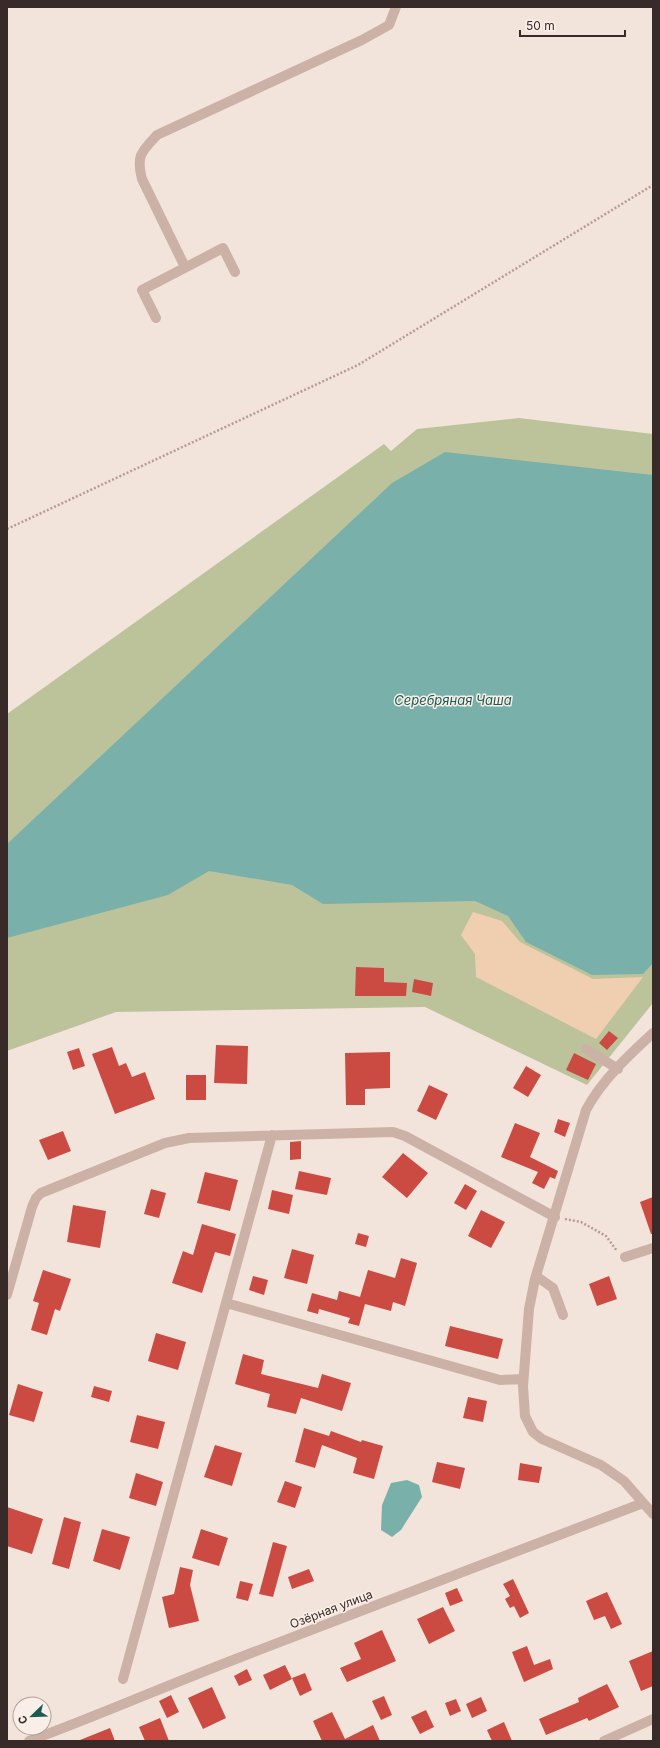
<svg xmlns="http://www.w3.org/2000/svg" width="660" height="1748" viewBox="0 0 660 1748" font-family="Inter,sans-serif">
	<rect width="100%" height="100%" fill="#f3e4db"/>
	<path fill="#bcc39b" d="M 519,418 L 653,434 L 653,1003 L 587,1085 L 425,1007 L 116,1012 L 7,1051 L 7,714 L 384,444 L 391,451 L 417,429 Z"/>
	<path fill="#f0cfb1" d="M 473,912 L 502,921 L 520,942 L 593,979 L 643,977 L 596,1039 L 476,977 L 475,954 L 461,935 Z"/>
	<path fill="#79b1aa" d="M 445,452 L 653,475 L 653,963 L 643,974 L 592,975 L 526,942 L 508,916 L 475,901 L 323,904 L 292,885 L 209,871 L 168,895 L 7,938 L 7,844 L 392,483 Z
		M 407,1480 L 419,1485 L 422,1497 L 401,1530 L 392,1537 L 381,1530 L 382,1505 L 391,1483 Z"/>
	<path fill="#cb4b42" d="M 356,967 L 384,968 L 384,982 L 407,983 L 406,996 L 355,996 Z
		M 414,979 L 433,983 L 431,996 L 412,992 Z
		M 609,1031 L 618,1038 L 607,1050 L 599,1043 Z
		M 216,1045 L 248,1046 L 247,1084 L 214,1083 Z
		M 112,1047 L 119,1066 L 126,1063 L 132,1077 L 145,1072 L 155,1099 L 115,1114 L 92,1054 Z
		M 79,1048 L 85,1066 L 73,1070 L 67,1052 Z
		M 390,1052 L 390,1088 L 365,1089 L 365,1105 L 346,1105 L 345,1053 Z
		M 574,1053 L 596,1064 L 588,1080 L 566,1070 Z
		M 526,1066 L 541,1075 L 528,1097 L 513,1088 Z
		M 186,1075 L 206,1075 L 206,1100 L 186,1100 Z
		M 429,1085 L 448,1094 L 436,1120 L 417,1111 Z
		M 558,1119 L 570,1123 L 565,1137 L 554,1132 Z
		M 515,1123 L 540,1133 L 530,1157 L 558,1171 L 555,1179 L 550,1177 L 544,1189 L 532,1183 L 538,1172 L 501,1157 Z
		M 63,1131 L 71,1151 L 48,1160 L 39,1140 Z
		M 301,1141 L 301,1159 L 290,1160 L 290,1142 Z
		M 403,1153 L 428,1173 L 407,1198 L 382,1177 Z
		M 299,1171 L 331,1178 L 327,1195 L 295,1189 Z
		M 205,1172 L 238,1180 L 230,1211 L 197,1203 Z
		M 465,1184 L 477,1191 L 466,1210 L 454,1203 Z
		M 151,1189 L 166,1193 L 159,1218 L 144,1214 Z
		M 272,1190 L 293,1195 L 289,1214 L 268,1209 Z
		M 653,1197 L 653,1234 L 651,1234 L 640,1202 Z
		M 73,1205 L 106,1211 L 100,1248 L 67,1242 Z
		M 481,1210 L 505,1222 L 491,1248 L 468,1236 Z
		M 202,1224 L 236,1234 L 230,1256 L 215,1252 L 202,1293 L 172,1283 L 183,1251 L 193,1255 Z
		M 358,1233 L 369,1236 L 366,1247 L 355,1244 Z
		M 292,1249 L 314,1255 L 307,1284 L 284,1278 Z
		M 401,1258 L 417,1263 L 405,1306 L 393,1302 L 391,1311 L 365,1304 L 359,1326 L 348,1323 L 350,1318 L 319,1309 L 318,1314 L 307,1311 L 312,1293 L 337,1300 L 339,1291 L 360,1297 L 368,1270 L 395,1278 Z
		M 43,1270 L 71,1279 L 60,1311 L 55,1309 L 47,1335 L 31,1330 L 39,1303 L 33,1301 Z
		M 253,1276 L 268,1280 L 264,1295 L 249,1290 Z
		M 609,1276 L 617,1299 L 597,1306 L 589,1284 Z
		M 450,1326 L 503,1339 L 498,1359 L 445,1346 Z
		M 156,1333 L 186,1342 L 178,1370 L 148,1361 Z
		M 243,1354 L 264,1360 L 261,1374 L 318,1388 L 322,1374 L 351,1383 L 342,1411 L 301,1398 L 296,1414 L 267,1407 L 270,1394 L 235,1384 Z
		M 18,1384 L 43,1392 L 34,1422 L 9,1415 Z
		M 94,1386 L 112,1391 L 109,1402 L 91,1397 Z
		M 468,1397 L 487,1401 L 483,1422 L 463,1418 Z
		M 137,1415 L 165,1422 L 158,1449 L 130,1442 Z
		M 304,1428 L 329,1436 L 331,1431 L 361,1442 L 362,1440 L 383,1446 L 374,1479 L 353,1473 L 357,1458 L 322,1445 L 315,1468 L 295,1462 Z
		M 215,1445 L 242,1453 L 232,1486 L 204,1477 Z
		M 437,1462 L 465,1468 L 460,1489 L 432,1482 Z
		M 520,1463 L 542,1467 L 539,1483 L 518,1480 Z
		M 136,1473 L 163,1482 L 156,1506 L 129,1498 Z
		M 285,1481 L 302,1487 L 295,1508 L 277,1502 Z
		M 7,1507 L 43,1519 L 32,1554 L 7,1546 Z
		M 64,1517 L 81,1522 L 69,1569 L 52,1564 Z
		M 102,1529 L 130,1537 L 120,1570 L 93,1561 Z
		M 201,1529 L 228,1538 L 219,1566 L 192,1558 Z
		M 273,1542 L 287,1546 L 273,1597 L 259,1594 Z
		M 180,1567 L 193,1570 L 190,1585 L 199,1621 L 169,1628 L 162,1597 L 174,1594 Z
		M 309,1569 L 314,1581 L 292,1589 L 288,1577 Z
		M 513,1579 L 529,1613 L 520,1618 L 514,1606 L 510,1608 L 505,1599 L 510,1596 L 503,1584 Z
		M 240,1581 L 253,1584 L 248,1601 L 236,1598 Z
		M 457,1588 L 463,1601 L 450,1606 L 445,1593 Z
		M 607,1592 L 622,1624 L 611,1629 L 605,1616 L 594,1620 L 586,1601 Z
		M 443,1607 L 455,1631 L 429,1644 L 417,1619 Z
		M 382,1630 L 396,1661 L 347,1682 L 340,1668 L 361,1659 L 354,1643 Z
		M 527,1646 L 534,1665 L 550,1659 L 553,1669 L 524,1682 L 512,1652 Z
		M 653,1651 L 653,1686 L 641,1691 L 629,1661 Z
		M 285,1665 L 292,1679 L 270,1690 L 263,1675 Z
		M 247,1669 L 252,1680 L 239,1686 L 234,1676 Z
		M 305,1673 L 312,1690 L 300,1696 L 292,1678 Z
		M 607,1684 L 619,1707 L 589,1721 L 587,1718 L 546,1735 L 539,1719 L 579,1702 L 578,1698 Z
		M 212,1687 L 226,1718 L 203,1729 L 188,1698 Z
		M 171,1695 L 179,1712 L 167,1718 L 159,1701 Z
		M 384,1696 L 392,1715 L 381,1720 L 372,1701 Z
		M 481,1697 L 487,1711 L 472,1718 L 466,1704 Z
		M 456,1699 L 461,1711 L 450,1716 L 445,1703 Z
		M 426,1710 L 434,1727 L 420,1734 L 411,1717 Z
		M 332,1712 L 345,1739 L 373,1725 L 380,1741 L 322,1741 L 313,1721 Z
		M 160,1718 L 169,1741 L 145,1741 L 139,1727 Z
		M 504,1722 L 512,1741 L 492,1741 L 487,1730 Z
		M 110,1728 L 115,1741 L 80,1741 L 80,1740 Z"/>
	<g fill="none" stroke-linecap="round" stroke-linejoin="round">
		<path stroke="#b89b91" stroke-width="2.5" stroke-dasharray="2 2" stroke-linecap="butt" d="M 7,529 L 358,365 L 653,185
			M 565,1219 L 581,1222 L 606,1236 L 617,1251"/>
		<path stroke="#ccb1a7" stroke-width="10" d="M 185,267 L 142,179 C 136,156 141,152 157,135 L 362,40 L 389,25 L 396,7
			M 156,318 L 142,290 L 223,248 L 235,272
			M 653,1033 C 628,1056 602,1080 586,1110 L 535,1279 L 529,1309 L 523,1386 L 525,1416 L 533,1432 L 542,1439 L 601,1465 L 624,1481 L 653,1514
			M 586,1049 L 618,1069
			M 625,1257 L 653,1248
			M 536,1276 L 553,1288 L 563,1315
			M 7,1295 L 32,1207 L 36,1198 L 41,1193 L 165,1143 L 189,1138 L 393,1132 L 405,1136 L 555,1217
			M 226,1303 L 500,1380 L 523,1379
			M 123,1679 L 272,1135
			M 29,1741 C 100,1715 170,1684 241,1657 C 375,1605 510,1555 643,1503
			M 604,1741 L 653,1719"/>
	</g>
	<g text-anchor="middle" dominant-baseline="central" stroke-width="3" stroke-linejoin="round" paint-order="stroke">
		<g font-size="12" fill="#382a28" stroke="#faefe8">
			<text transform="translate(331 1609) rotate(-21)">Озёрная улица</text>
		</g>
		<g font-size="13" font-style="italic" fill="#1b5b54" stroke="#faefe8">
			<text x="453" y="700">Серебряная Чаша</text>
		</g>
	</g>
	<rect width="660" height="1748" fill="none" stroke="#382a28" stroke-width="16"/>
	<g transform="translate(32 1716) rotate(247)"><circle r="19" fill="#faefe8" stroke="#aca09b"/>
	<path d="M0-3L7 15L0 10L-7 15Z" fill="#1b5b54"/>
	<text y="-6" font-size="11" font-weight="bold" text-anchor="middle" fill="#382a28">С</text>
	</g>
	<path d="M520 30v6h105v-6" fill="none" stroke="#382a28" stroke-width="2"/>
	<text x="526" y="30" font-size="12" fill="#382a28" stroke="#faefe8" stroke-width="3" paint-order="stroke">50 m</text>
</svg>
